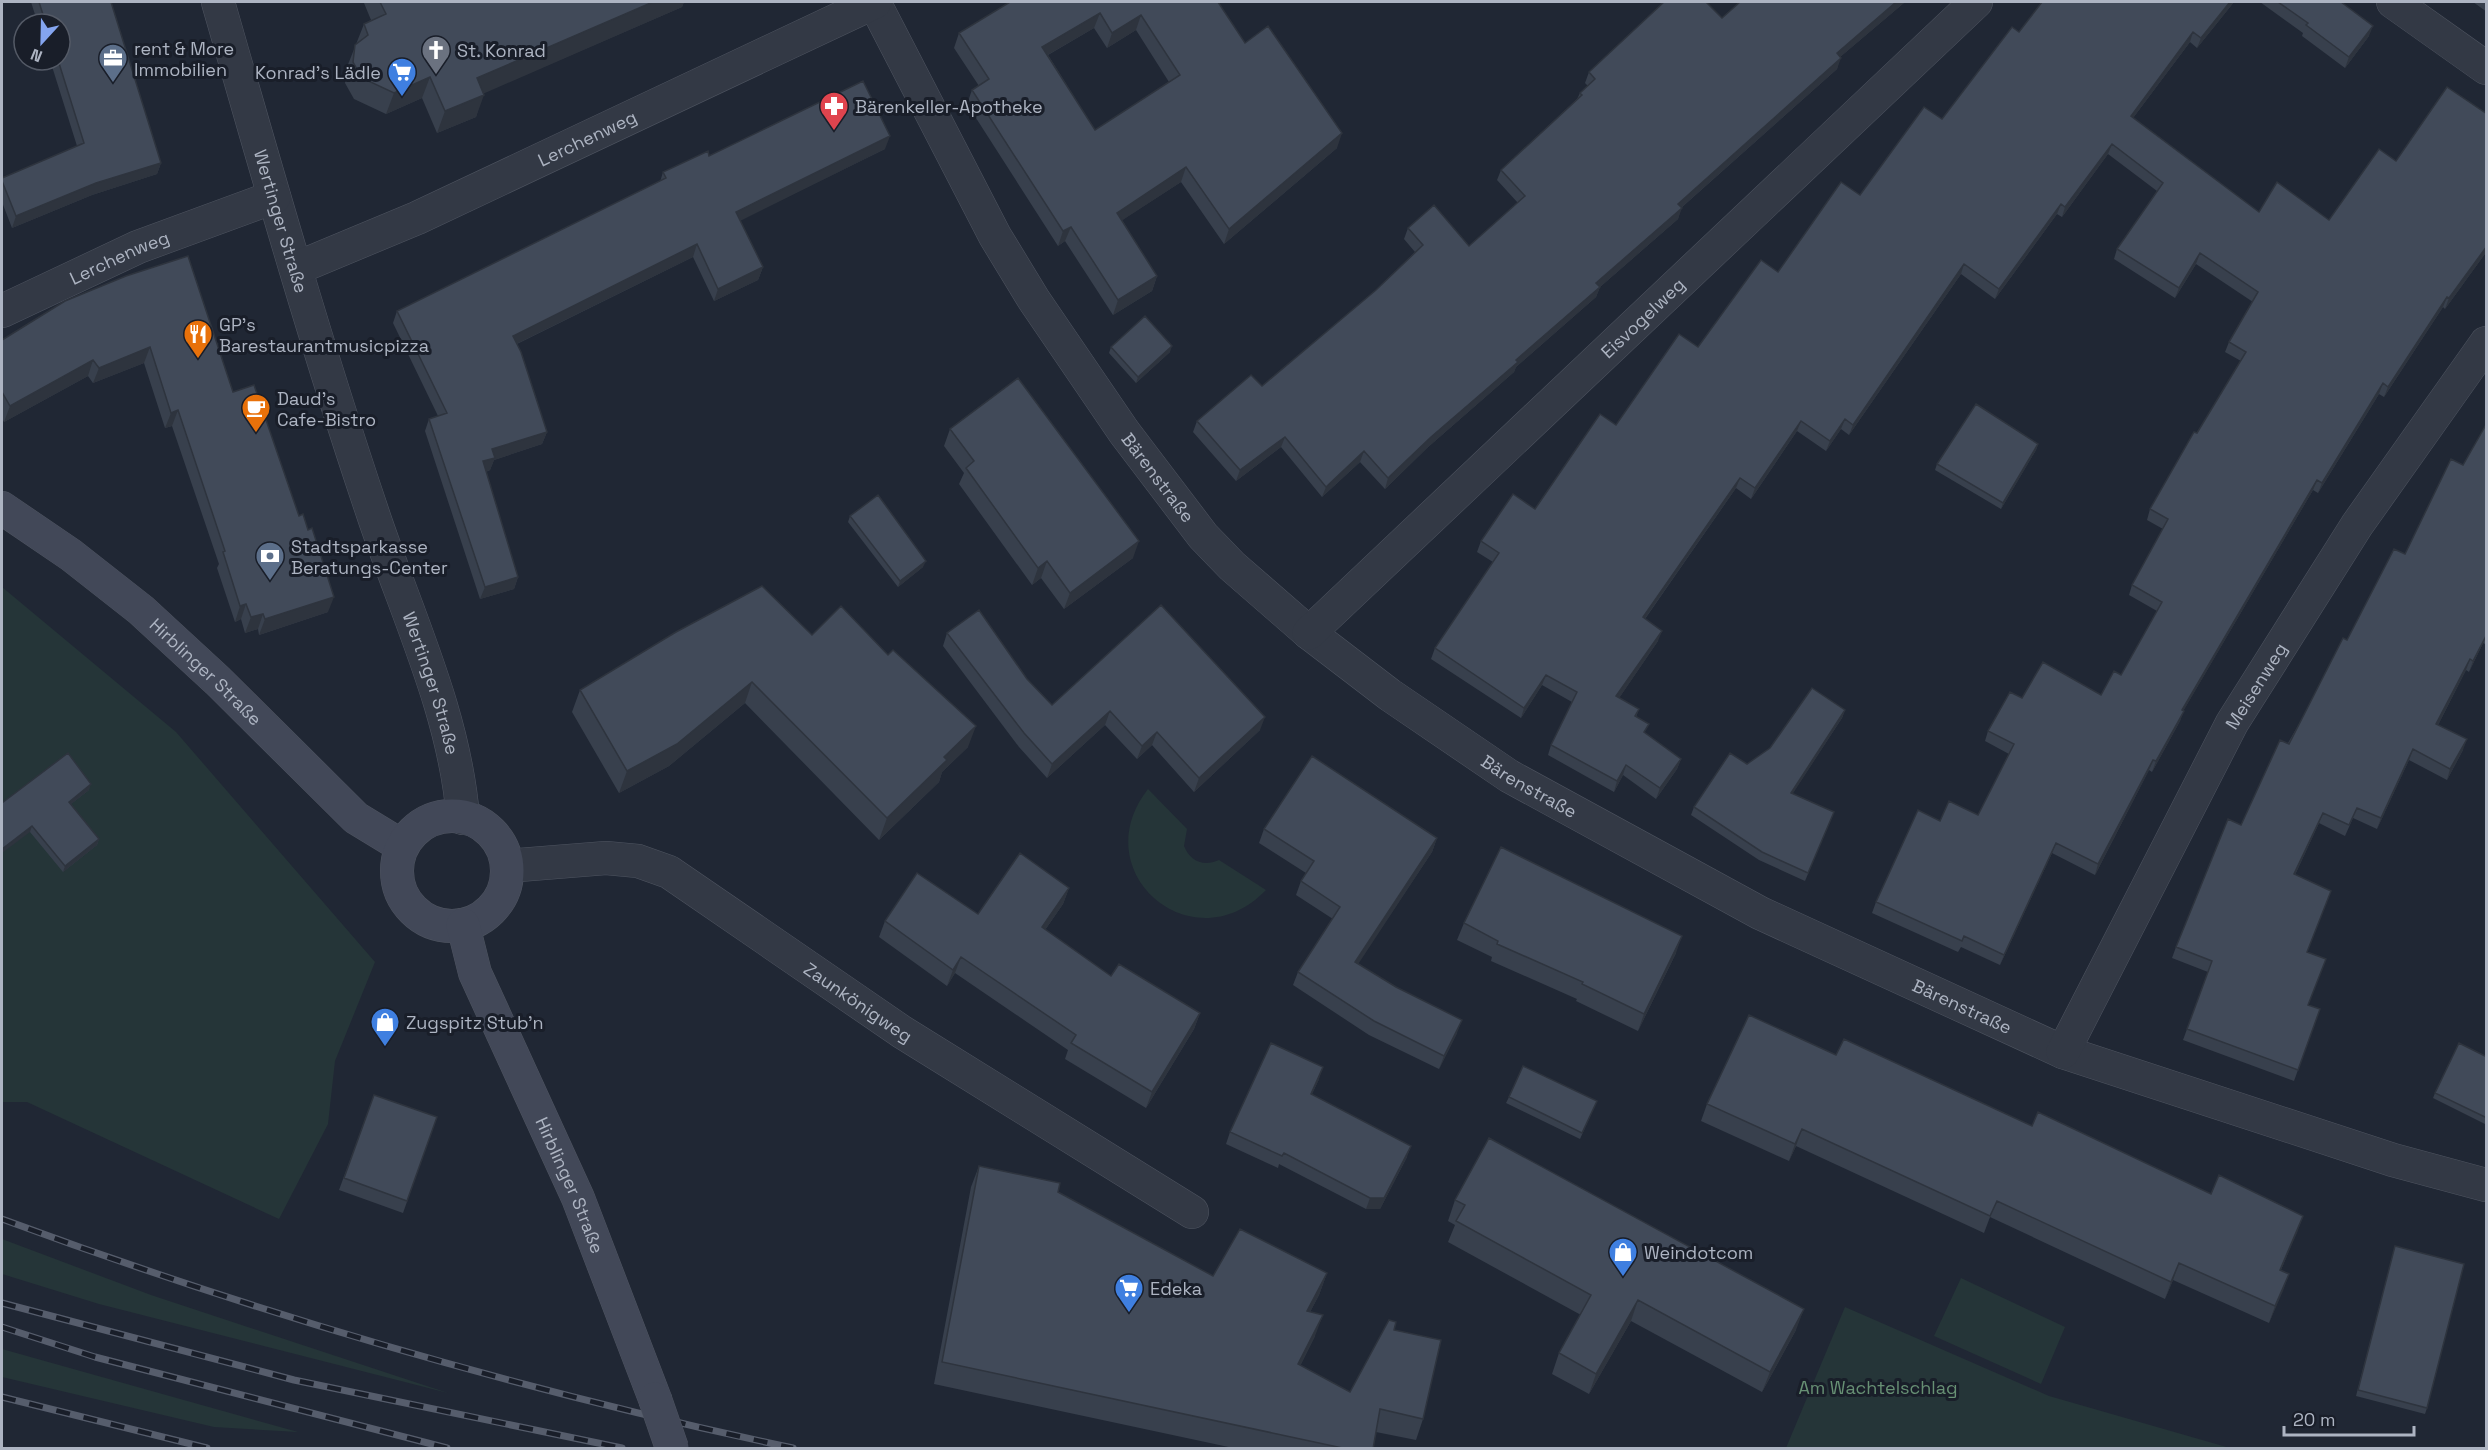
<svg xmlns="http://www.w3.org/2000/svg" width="2488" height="1450" viewBox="0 0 2488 1450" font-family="'Space Grotesk',sans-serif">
	<rect width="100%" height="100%" fill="#202734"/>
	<path fill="#253538" d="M 2,587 L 176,732 L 375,962 L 335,1061 L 328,1124 L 279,1219 L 27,1102 L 2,1102 Z
		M 1148,789 L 1187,829 L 1184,846 C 1190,861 1203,867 1219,860 L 1266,890 C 1193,966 1083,872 1148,789 Z
		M 2,1239 L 151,1295 L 448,1393 L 99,1304 L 2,1274 Z
		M 1961,1278 L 2065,1327 L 2041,1384 L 1934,1336 Z
		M 1845,1307 L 2049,1396 L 2230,1448 L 1786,1448 Z
		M 2,1349 L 298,1432 L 214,1427 L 2,1377 Z"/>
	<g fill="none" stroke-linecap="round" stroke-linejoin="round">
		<g stroke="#4e5460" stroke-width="34">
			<g id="street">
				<path id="s1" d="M 218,2 C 267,173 316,345 373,514 C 406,613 455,713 463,818"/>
				<path id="s2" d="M 874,2 L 995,236 L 1034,300 L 1124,432 L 1203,536 L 1232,566 L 1309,633 L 1390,695 L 1509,776 L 1760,913 L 2063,1052 L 2393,1160 L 2486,1185"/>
				<path d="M 2393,2 L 2486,68"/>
				<path id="s3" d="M 297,268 L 417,218 L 875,2"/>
				<path id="s4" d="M 2,311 L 138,247 L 274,197"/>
				<path id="s5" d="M 1309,633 L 1976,2"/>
				<path id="s6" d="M 507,866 L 606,858 L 638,861 L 669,872 L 902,1032 L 1192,1212"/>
				<path id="s7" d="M 2063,1052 L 2232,723 L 2357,525 L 2486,343"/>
			</g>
		</g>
		<g stroke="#4e5460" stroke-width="34">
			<g id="secondary">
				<path id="s8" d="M 2,508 L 71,555 L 141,610 L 218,681 L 356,818 L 402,846"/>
				<circle cx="452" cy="871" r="55"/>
				<path id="s9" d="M 463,925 L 475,973 L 578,1198 L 655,1399"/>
			</g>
		</g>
		<use href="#street" stroke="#333945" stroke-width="33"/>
		<use href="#secondary" stroke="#424858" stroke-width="33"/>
		<g stroke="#565d6c" stroke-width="7">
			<path id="rail" d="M 2,1219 C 259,1314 524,1391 793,1448
				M 2,1303 L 294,1380 L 622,1448
				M 2,1327 L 95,1357 L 447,1448
				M 2,1397 L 207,1448"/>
		</g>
		<use href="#rail" stroke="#191e29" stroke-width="4.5" stroke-dasharray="14" stroke-linecap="butt"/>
		<g stroke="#4e5460" stroke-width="34" stroke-linecap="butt">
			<path id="secondary-bridge" d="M 655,1399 L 672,1448"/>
		</g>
		<use href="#secondary-bridge" stroke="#424858" stroke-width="33"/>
	</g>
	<path fill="#38404d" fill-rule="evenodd" d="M 31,2 L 111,2 L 161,163 L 157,174 L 92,195 L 12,228 L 2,202 L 2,178 L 77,146 L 50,60 L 60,60 L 60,24 L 38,24 Z
		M 364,2 L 684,2 L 682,7 L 483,93 L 476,117 L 437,133 L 422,98 L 386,114 L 354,99 L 345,83 L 347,67 L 364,24 L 371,20 L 364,3 Z
		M 1010,2 L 1218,2 L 1245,43 L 1337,148 L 1224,244 L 1181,182 L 1122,220 L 1157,276 L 1152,291 L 1113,315 L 1065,241 L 1058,246 L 967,104 L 972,90 L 979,86 L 954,48 L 959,33 ZM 1094,28 L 1107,48 L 1136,30 L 1169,82 L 1095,130 L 1048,55 Z
		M 1740,2 L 1905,2 L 1840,57 L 1837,69 L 1681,208 L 1678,219 L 1600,287 L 1596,297 L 1516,367 L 1514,372 L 1427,448 L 1385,489 L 1360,462 L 1322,497 L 1281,447 L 1236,481 L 1193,432 L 1197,421 L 1262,386 L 1376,290 L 1415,252 L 1404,239 L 1408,228 L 1469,246 L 1518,203 L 1497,180 L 1501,170 L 1577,99 L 1580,93 L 1588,86 L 1585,83 L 1589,72 L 1722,18 Z
		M 2042,2 L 2234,2 L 2197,48 L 2190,42 L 2133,118 L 2259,212 L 2329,220 L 2396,161 L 2487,114 L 2487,251 L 2445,309 L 2443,307 L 2384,397 L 2379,394 L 2318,493 L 2313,490 L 2183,711 L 2180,721 L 2152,772 L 2149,770 L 2095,875 L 2052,853 L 2000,965 L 1961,947 L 1958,952 L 1872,913 L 1876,902 L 1940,821 L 1978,815 L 2009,754 L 1985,741 L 1988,731 L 2022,698 L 2101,695 L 2121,675 L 2157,611 L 2129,595 L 2132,585 L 2163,529 L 2147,520 L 2150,509 L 2241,361 L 2225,352 L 2229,342 L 2253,302 L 2196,264 L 2175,298 L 2114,259 L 2117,249 L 2157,191 L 2108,154 L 2062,217 L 2057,214 L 1995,299 L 1961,274 L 1849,435 L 1841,429 L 1826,451 L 1797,431 L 1751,499 L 1736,488 L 1645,619 L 1658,641 L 1619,698 L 1639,709 L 1636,717 L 1645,733 L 1681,759 L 1677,769 L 1656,799 L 1623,775 L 1614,792 L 1548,755 L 1551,745 L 1572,702 L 1542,685 L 1521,718 L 1431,659 L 1435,648 L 1493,562 L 1477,552 L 1481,541 L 1535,509 L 1616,425 L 1698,347 L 1942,119 L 2019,32 Z
		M 2260,2 L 2341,2 L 2369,36 L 2345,68 L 2302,36 L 2303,33 Z
		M 2473,2 L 2487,2 L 2487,12 Z
		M 885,149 L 740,220 L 763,267 L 758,280 L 714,301 L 693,257 L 517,344 L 547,432 L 542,444 L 494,460 L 490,470 L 486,472 L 518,577 L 514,589 L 480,599 L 425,431 L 429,419 L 438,416 L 393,323 L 397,311 L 660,182 L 663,172 L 709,156 Z
		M 65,301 L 233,392 L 328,612 L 259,635 L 258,629 L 245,633 L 241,619 L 235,622 L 217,568 L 219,564 L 172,426 L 165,428 L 144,363 L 93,383 L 88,376 L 4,422 L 2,418 L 2,340 Z
		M 1111,347 L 1170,352 L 1136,383 L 1109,353 Z
		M 2487,423 L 2487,645 L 2483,643 L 2469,672 L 2466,670 L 2438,725 L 2463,750 L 2447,780 L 2409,760 L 2377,829 L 2353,818 L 2345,836 L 2319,823 L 2295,875 L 2307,952 L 2308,1005 L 2320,1009 L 2294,1081 L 2183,1040 L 2208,972 L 2172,958 L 2176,947 L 2241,825 L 2347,640 L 2405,554 L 2463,465 Z
		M 950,429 L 1133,558 L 1064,609 L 1041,578 L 1032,585 L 959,484 L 964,473 L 944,446 Z
		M 2038,444 L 2036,450 L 2001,509 L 1935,470 L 1937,464 Z
		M 850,516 L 923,567 L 898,587 L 848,522 Z
		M 1161,605 L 1260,730 L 1194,792 L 1152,745 L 1137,759 L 1105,725 L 1047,778 L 1019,747 L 943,646 L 947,633 L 1027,679 L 1052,705 Z
		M 812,635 L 968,747 L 942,772 L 939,782 L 879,840 L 745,703 L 669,766 L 619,793 L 572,712 L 580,690 Z
		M 1845,710 L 1842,718 L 1792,794 L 1834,812 L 1805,881 L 1759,860 L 1691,815 L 1694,807 Z
		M 89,790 L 71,804 L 99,839 L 97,845 L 63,872 L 30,832 L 2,803 Z
		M 1264,829 L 1437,838 L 1432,852 L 1358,963 L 1457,1033 L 1439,1069 L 1369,1035 L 1293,985 L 1298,972 L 1333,919 L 1296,895 L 1301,881 L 1306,873 L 1259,843 Z
		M 1069,888 L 1063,904 L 1045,930 L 1111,976 L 1200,1013 L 1194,1029 L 1146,1108 L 1065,1059 L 1068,1050 L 955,973 L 947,986 L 879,937 L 885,921 L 978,914 Z
		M 1464,923 L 1676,953 L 1638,1031 L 1576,1001 L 1577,999 L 1491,961 L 1492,957 L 1457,940 Z
		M 1836,1055 L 2032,1126 L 2211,1194 L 2303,1216 L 2281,1270 L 2289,1274 L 2269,1323 L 2173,1280 L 2165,1299 L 1990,1217 L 1984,1233 L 1796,1146 L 1789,1161 L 1701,1121 L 1707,1104 Z
		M 2487,1057 L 2487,1125 L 2433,1098 L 2435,1093 Z
		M 1319,1079 L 1312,1094 L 1407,1157 L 1380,1209 L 1366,1209 L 1279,1164 L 1278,1168 L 1226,1144 L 1230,1132 Z
		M 374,1095 L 437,1117 L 403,1213 L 339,1190 Z
		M 1509,1097 L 1597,1101 L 1580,1139 L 1506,1103 Z
		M 979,1166 L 1058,1192 L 1213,1276 L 1327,1273 L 1319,1295 L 1310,1312 L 1315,1336 L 1300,1366 L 1350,1392 L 1394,1330 L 1423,1419 L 1416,1440 L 1376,1432 L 1373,1449 L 1238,1449 L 934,1384 L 971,1187 Z
		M 1455,1200 L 1796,1330 L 1762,1392 L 1631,1321 L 1589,1394 L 1552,1374 L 1559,1353 L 1581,1315 L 1448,1242 L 1455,1225 L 1448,1221 Z
		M 2395,1246 L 2427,1408 L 2425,1414 L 2356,1396 Z"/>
	<path fill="#2e343e" d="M 653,2 L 684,2 L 682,7 L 469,100 L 477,78 Z
		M 1896,2 L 1905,2 L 1833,63 L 1837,53 Z
		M 2230,2 L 2234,2 L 2197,48 L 2201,38 Z
		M 1100,13 L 1094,28 L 1037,61 L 1042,47 Z
		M 1141,15 L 1136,30 L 1107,48 L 1112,33 Z
		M 2373,26 L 2369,36 L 2345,68 L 2349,57 Z
		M 2193,32 L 2190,42 L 2127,126 L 2131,116 Z
		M 1841,58 L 1837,69 L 1674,214 L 1678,204 Z
		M 430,77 L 422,98 L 386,114 L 394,93 Z
		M 484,95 L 476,117 L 437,133 L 445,111 Z
		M 1342,133 L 1337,148 L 1224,244 L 1229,229 Z
		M 890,136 L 885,149 L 732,225 L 736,212 Z
		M 2112,144 L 2108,154 L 2062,217 L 2065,207 Z
		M 161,163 L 157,174 L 92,195 L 12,228 L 16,216 L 96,183 Z
		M 1186,167 L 1181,182 L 1112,227 L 1117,213 Z
		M 2061,204 L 2057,214 L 1995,299 L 1999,289 Z
		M 1682,208 L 1678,219 L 1600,287 L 1596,297 L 1516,367 L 1514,372 L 1427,448 L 1385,489 L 1388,478 L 1431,437 L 1516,360 L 1596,283 Z
		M 1071,227 L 1065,241 L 1058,246 L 1063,231 Z
		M 697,244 L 693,257 L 508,348 L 513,336 Z
		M 2487,246 L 2487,251 L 2445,309 L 2449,298 Z
		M 2200,253 L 2196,264 L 2175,298 L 2179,288 Z
		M 1964,264 L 1961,274 L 1849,435 L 1853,425 Z
		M 763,267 L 758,280 L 714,301 L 718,289 Z
		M 1157,276 L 1152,291 L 1113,315 L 1118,300 Z
		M 2447,297 L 2443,307 L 2384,397 L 2388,387 Z
		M 1172,346 L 1170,352 L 1136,383 L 1138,377 Z
		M 150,347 L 144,363 L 93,383 L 99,368 Z
		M 93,360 L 88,376 L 4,422 L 10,406 Z
		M 2383,383 L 2379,394 L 2318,493 L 2322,483 Z
		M 178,410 L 172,426 L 165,428 L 171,413 Z
		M 1845,419 L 1841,429 L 1826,451 L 1830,441 Z
		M 1801,421 L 1797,431 L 1751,499 L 1755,488 Z
		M 547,432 L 542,444 L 494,460 L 490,470 L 479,474 L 483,461 L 492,449 Z
		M 1285,437 L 1281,447 L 1236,481 L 1240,470 Z
		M 2038,444 L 2036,450 L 2001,509 L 2003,503 Z
		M 1364,451 L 1360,462 L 1322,497 L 1326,487 Z
		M 1740,478 L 1736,488 L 1639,627 L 1643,617 Z
		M 2317,480 L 2313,490 L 2178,720 L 2182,710 Z
		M 1139,541 L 1133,558 L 1064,609 L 1070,593 Z
		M 926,561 L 923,567 L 898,587 L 900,581 Z
		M 1047,561 L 1041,578 L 1032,585 L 1038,568 Z
		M 518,577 L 514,589 L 480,599 L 485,587 Z
		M 334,597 L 328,612 L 259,635 L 265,619 Z
		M 246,604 L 241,619 L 235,622 L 240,606 Z
		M 263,614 L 258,629 L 245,633 L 251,617 Z
		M 1662,631 L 1658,641 L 1613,707 L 1616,696 Z
		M 2487,634 L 2483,643 L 2469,672 L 2473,661 Z
		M 2470,659 L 2466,670 L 2433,735 L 2436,724 Z
		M 1546,675 L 1542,685 L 1521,718 L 1524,708 Z
		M 752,682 L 745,703 L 669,766 L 619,793 L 627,771 Z
		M 1845,710 L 1842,718 L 1788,801 L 1791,793 Z
		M 1110,711 L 1105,725 L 1047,778 L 1052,764 Z
		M 2184,711 L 2180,721 L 2152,772 L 2156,761 Z
		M 1265,717 L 1260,730 L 1194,792 L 1199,778 Z
		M 976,726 L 968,747 L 942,772 L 939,782 L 879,840 L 887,818 L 944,757 Z
		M 1157,732 L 1152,745 L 1137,759 L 1142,746 Z
		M 2467,739 L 2463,750 L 2447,780 L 2450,769 Z
		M 2413,749 L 2409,760 L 2377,829 L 2381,818 Z
		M 1681,759 L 1677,769 L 1656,799 L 1660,788 Z
		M 2153,760 L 2149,770 L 2095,875 L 2098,864 Z
		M 1626,765 L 1623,775 L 1614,792 L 1617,781 Z
		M 91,784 L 89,790 L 66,808 L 69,802 Z
		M 2323,813 L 2319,823 L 2290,885 L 2294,874 Z
		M 32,826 L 30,832 L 2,853 L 2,849 Z
		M 1437,838 L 1432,852 L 1351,975 L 1355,962 Z
		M 99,839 L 97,845 L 63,872 L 65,866 Z
		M 2056,843 L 2052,853 L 2000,965 L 2004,955 Z
		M 1069,888 L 1063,904 L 1036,943 L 1042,927 Z
		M 1682,936 L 1676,953 L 1638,1031 L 1644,1014 Z
		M 961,957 L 955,973 L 947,986 L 953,970 Z
		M 1200,1013 L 1194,1029 L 1146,1108 L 1152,1092 Z
		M 1462,1020 L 1457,1033 L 1439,1069 L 1444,1056 Z
		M 1323,1067 L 1319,1079 L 1307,1105 L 1311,1094 Z
		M 1802,1129 L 1796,1146 L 1789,1161 L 1795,1144 Z
		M 1411,1146 L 1407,1157 L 1380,1209 L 1366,1209 L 1370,1198 Z
		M 2303,1216 L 2297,1233 L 2274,1286 L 2280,1270 Z
		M 2179,1263 L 2173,1280 L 2165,1299 L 2171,1282 Z
		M 1327,1273 L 1319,1295 L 1299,1333 L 1307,1311 Z
		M 2289,1274 L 2283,1291 L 2269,1323 L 2275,1306 Z
		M 1638,1300 L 1631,1321 L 1589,1394 L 1596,1374 Z
		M 1804,1309 L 1796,1330 L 1762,1392 L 1770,1372 Z
		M 1323,1315 L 1315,1336 L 1290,1386 L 1298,1364 Z"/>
	<path fill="#414a59" stroke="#2e343e" stroke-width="1.5" fill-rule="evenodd" d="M 39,2 L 111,2 L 161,163 L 96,183 L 16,216 L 2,181 L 2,178 L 84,143 L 58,60 L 60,60 L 60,24 L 46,24 Z
		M 380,2 L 653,2 L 477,78 L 484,95 L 445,111 L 430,77 L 394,93 L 362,78 L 353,62 L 355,45 L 368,35 L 364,24 L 386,14 Z
		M 1010,2 L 1218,2 L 1245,43 L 1268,26 L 1342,133 L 1229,229 L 1186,167 L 1117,213 L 1157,276 L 1118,300 L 1071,227 L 1063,231 L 972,90 L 989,79 L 959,33 ZM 1100,13 L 1112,33 L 1141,15 L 1180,75 L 1095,130 L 1042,47 Z
		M 1664,2 L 1706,2 L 1722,18 L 1740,2 L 1896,2 L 1837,53 L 1841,58 L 1678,204 L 1682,208 L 1596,283 L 1600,287 L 1516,360 L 1518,362 L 1431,437 L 1388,478 L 1364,451 L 1326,487 L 1285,437 L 1240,470 L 1197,421 L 1251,375 L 1262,386 L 1376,290 L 1423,245 L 1408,228 L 1434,205 L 1469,246 L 1525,196 L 1501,170 L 1582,95 L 1580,93 L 1595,79 L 1589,72 Z
		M 2042,2 L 2230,2 L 2201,38 L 2193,32 L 2131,116 L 2259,212 L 2277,182 L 2329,220 L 2379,149 L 2396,161 L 2447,87 L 2487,114 L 2487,246 L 2449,298 L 2447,297 L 2388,387 L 2383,383 L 2322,483 L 2317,480 L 2182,710 L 2184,711 L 2156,761 L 2153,760 L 2098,864 L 2056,843 L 2004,955 L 1964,936 L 1962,941 L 1876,902 L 1918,810 L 1940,821 L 1949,801 L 1978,815 L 2014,744 L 1988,731 L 2010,692 L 2022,698 L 2043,662 L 2101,695 L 2114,671 L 2121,675 L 2162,602 L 2132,585 L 2168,519 L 2150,509 L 2194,432 L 2197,433 L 2246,352 L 2229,342 L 2258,292 L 2200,253 L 2179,288 L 2117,249 L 2163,183 L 2112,144 L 2065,207 L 2061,204 L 1999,289 L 1964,264 L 1853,425 L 1845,419 L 1830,441 L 1801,421 L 1755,488 L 1740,478 L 1643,617 L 1662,631 L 1616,696 L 1639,709 L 1635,716 L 1649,724 L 1644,732 L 1681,759 L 1660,788 L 1626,765 L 1617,781 L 1551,745 L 1577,692 L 1546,675 L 1524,708 L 1435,648 L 1499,553 L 1481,541 L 1513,494 L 1535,509 L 1600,414 L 1616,425 L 1679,334 L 1698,347 L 1761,260 L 1778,272 L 1841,182 L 1860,195 L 1924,107 L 1942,119 L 2012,27 L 2019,32 Z
		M 2278,2 L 2341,2 L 2373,26 L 2349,57 L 2306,25 L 2308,23 Z
		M 863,81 L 890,136 L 736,212 L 763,267 L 718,289 L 697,244 L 513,336 L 521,352 L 547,432 L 492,449 L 495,458 L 483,461 L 518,577 L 485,587 L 429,419 L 447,413 L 397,311 L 666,178 L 663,172 L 708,151 L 709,156 Z
		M 188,256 L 233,392 L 254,385 L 299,516 L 303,514 L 308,530 L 312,528 L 334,597 L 265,619 L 263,614 L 251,617 L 246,604 L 240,606 L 223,552 L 225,551 L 178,410 L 171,413 L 150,347 L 99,368 L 93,360 L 10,406 L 2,392 L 2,340 L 65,301 L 126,276 Z
		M 1145,316 L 1172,346 L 1138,377 L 1111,347 Z
		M 1018,378 L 1139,541 L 1070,593 L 1047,561 L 1038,568 L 966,468 L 974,461 L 950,429 Z
		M 1976,404 L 2038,444 L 2003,503 L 1937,464 Z
		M 2487,423 L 2487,634 L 2473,661 L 2470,659 L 2436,724 L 2467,739 L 2450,769 L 2413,749 L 2381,818 L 2357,808 L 2349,825 L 2323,813 L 2294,874 L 2331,891 L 2307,952 L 2326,959 L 2308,1005 L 2320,1009 L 2298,1070 L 2187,1029 L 2212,961 L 2176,947 L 2228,819 L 2241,825 L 2280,740 L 2289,744 L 2343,638 L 2347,640 L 2394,549 L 2405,554 L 2451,459 L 2463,465 Z
		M 878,495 L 926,561 L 900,581 L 850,516 Z
		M 762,586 L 812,635 L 841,606 L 888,655 L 893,650 L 976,726 L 944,757 L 947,760 L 887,818 L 752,682 L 677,744 L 627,771 L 580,690 L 676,632 Z
		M 1161,605 L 1265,717 L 1199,778 L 1157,732 L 1142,746 L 1110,711 L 1052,764 L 1024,733 L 947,633 L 979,610 L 1027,679 L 1052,705 Z
		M 1812,688 L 1845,710 L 1791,793 L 1834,812 L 1808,873 L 1762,852 L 1694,807 L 1730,753 L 1747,764 L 1770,748 Z
		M 68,753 L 91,784 L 69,802 L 99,839 L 65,866 L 32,826 L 2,849 L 2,803 Z
		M 1312,756 L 1437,838 L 1355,962 L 1396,987 L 1462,1020 L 1444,1056 L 1374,1021 L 1298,972 L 1340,907 L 1301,881 L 1314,861 L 1264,829 Z
		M 1501,847 L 1682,936 L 1644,1014 L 1582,984 L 1583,982 L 1497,944 L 1498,941 L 1464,923 Z
		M 1020,853 L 1069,888 L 1042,927 L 1111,976 L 1119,964 L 1200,1013 L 1152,1092 L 1071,1043 L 1076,1035 L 961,957 L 953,970 L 885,921 L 917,873 L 978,914 Z
		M 1749,1015 L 1836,1055 L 1844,1039 L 2032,1126 L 2038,1112 L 2211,1194 L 2219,1175 L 2303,1216 L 2280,1270 L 2289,1274 L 2275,1306 L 2179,1263 L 2171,1282 L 1997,1201 L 1990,1216 L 1802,1129 L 1795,1144 L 1707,1104 Z
		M 1271,1043 L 1323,1067 L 1311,1094 L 1411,1146 L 1384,1198 L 1370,1198 L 1284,1153 L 1282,1156 L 1230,1132 Z
		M 2459,1043 L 2487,1057 L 2487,1118 L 2435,1093 Z
		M 1523,1066 L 1597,1101 L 1582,1133 L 1509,1097 Z
		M 374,1095 L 437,1117 L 407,1201 L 344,1178 Z
		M 1489,1138 L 1804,1309 L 1770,1372 L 1638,1300 L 1596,1374 L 1559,1353 L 1591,1295 L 1456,1221 L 1465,1205 L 1455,1200 Z
		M 979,1166 L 1060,1183 L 1058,1192 L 1213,1276 L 1240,1229 L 1327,1273 L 1307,1311 L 1323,1315 L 1298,1364 L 1350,1392 L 1389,1320 L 1396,1322 L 1394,1330 L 1441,1340 L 1423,1419 L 1380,1409 L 1373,1449 L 1347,1449 L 942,1362 Z
		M 2395,1246 L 2464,1264 L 2427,1408 L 2358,1390 Z"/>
	<defs>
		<g id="church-pin" transform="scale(1.5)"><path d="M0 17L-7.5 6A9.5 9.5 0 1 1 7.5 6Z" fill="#6b7280" stroke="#191e29"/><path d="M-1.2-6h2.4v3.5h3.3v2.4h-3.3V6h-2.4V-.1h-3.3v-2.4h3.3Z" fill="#fff"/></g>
		<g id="office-pin" transform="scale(1.5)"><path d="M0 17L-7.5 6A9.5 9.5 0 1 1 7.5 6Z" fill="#5c6f8a" stroke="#191e29"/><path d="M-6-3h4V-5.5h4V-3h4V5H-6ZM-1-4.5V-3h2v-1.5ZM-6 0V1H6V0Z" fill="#fff"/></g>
		<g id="supermarket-pin" transform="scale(1.5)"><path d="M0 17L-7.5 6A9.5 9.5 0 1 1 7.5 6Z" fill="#3f7fe0" stroke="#191e29"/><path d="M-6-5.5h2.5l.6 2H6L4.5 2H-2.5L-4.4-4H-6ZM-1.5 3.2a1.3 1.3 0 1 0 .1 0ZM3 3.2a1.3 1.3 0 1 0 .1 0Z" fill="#fff"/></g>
		<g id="pharmacy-pin" transform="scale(1.5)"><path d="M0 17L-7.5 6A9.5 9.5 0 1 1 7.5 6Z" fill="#e0444e" stroke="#191e29"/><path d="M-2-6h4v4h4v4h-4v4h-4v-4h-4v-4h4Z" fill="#fff"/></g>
		<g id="restaurant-pin" transform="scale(1.5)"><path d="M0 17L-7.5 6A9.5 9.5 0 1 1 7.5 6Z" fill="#e8710a" stroke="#191e29"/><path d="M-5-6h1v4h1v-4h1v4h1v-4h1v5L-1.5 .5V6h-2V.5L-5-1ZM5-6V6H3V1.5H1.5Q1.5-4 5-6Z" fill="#fff"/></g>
		<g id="cafe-pin" transform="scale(1.5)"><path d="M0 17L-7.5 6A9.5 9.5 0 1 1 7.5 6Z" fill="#e8710a" stroke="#191e29"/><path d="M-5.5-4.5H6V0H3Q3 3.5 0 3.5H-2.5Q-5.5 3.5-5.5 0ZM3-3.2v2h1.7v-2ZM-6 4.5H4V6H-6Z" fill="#fff"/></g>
		<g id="bank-pin" transform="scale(1.5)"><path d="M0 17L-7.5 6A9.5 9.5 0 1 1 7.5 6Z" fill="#5c6f8a" stroke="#191e29"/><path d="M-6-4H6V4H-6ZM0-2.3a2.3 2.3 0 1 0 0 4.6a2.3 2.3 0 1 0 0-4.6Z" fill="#fff"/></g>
		<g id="shop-pin" transform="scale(1.5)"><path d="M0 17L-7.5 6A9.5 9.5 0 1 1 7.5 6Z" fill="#3f7fe0" stroke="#191e29"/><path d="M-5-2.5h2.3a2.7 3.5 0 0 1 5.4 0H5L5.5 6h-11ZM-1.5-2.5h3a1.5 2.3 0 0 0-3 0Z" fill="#fff"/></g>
	</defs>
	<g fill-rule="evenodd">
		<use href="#church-pin" x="436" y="50"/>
		<use href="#office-pin" x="113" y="58"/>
		<use href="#supermarket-pin" x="402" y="72"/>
		<use href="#pharmacy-pin" x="834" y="106"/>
		<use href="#restaurant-pin" x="198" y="334"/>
		<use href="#cafe-pin" x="256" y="408"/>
		<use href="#bank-pin" x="270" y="556"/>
		<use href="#shop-pin" x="385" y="1022"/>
		<use href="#shop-pin" x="1623" y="1252"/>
		<use href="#supermarket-pin" x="1129" y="1288"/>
	</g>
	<g text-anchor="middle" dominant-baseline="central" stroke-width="6" stroke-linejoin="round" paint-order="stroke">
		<g font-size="18" fill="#adb4c2" stroke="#191e29" text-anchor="start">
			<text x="134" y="48">rent &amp; More<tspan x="134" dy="21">Immobilien</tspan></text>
			<text x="457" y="50">St. Konrad</text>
			<text x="381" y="72" text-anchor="end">Konrad's Lädle</text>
			<text x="855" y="106">Bärenkeller-Apotheke</text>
			<text x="219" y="324">GP's<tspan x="219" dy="21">Barestaurantmusicpizza</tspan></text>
			<text x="277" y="398">Daud's<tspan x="277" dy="21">Cafe-Bistro</tspan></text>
			<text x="291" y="546">Stadtsparkasse<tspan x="291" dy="21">Beratungs-Center</tspan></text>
			<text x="406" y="1022">Zugspitz Stub'n</text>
			<text x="1644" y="1252">Weindotcom</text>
			<text x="1150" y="1288">Edeka</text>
		</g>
		<g font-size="18" fill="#adb4c2" stroke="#191e29">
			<text stroke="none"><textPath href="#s3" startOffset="318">Lerchenweg</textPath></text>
			<text stroke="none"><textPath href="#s1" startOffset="228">Wertinger Straße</textPath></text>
			<text stroke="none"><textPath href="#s4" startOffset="129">Lerchenweg</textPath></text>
			<text stroke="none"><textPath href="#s5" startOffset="459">Eisvogelweg</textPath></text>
			<text stroke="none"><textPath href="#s2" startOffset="555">Bärenstraße</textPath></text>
			<text stroke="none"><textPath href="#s8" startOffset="262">Hirblinger Straße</textPath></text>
			<text stroke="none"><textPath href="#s1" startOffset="714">Wertinger Straße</textPath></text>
			<text stroke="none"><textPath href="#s7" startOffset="414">Meisenweg</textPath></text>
			<text stroke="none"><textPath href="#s2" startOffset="1041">Bärenstraße</textPath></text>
			<text stroke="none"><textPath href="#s6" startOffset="394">Zaunkönigweg</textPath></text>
			<text stroke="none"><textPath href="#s2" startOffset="1527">Bärenstraße</textPath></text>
			<text stroke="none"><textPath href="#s9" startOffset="282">Hirblinger Straße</textPath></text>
		</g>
		<g font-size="18" fill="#679074" stroke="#191e29">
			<text x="1878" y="1387">Am Wachtelschlag</text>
		</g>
	</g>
	<rect width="2488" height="1450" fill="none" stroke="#adb4c2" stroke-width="6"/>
	<g transform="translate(42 42) rotate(202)"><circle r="28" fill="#191e29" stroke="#545a66" stroke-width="1.5"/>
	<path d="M0-4.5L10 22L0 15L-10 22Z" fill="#84a5f0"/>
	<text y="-9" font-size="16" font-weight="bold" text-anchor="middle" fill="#adb4c2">N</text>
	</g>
	<path d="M2284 1426v9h130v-9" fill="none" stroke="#adb4c2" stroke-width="3"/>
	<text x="2293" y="1426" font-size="18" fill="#adb4c2" stroke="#191e29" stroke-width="4.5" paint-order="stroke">20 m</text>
</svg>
